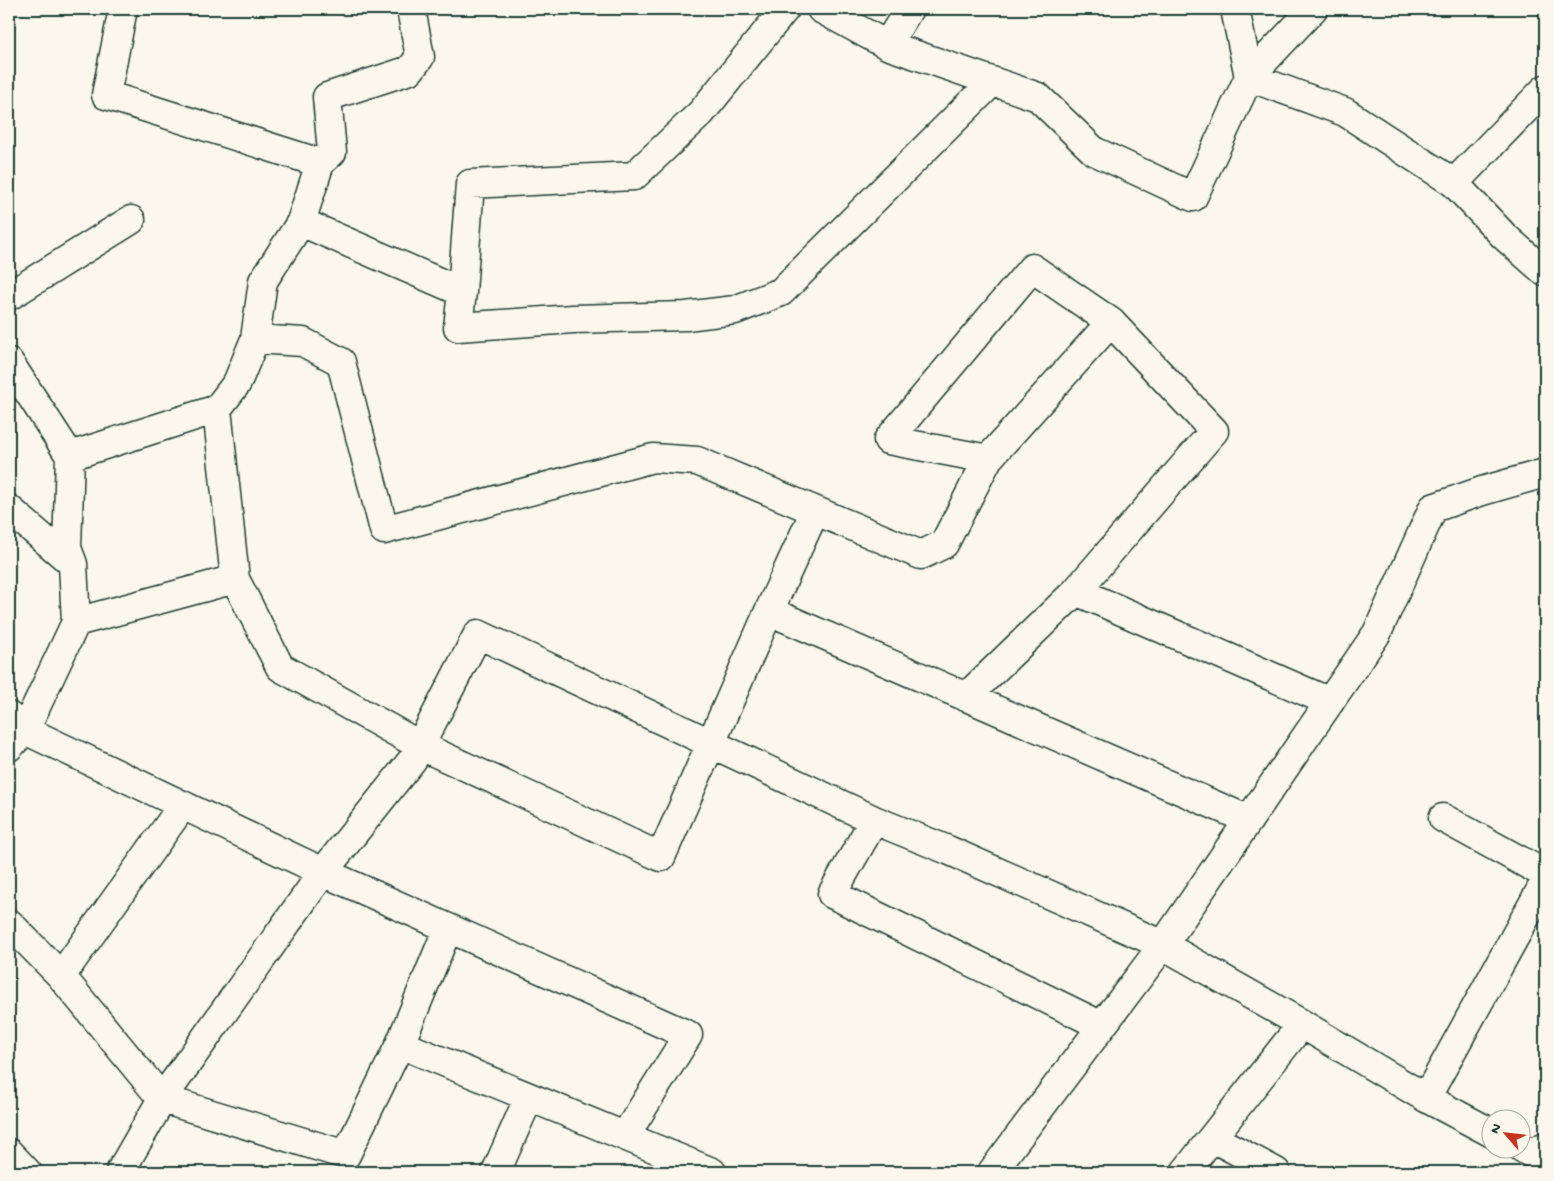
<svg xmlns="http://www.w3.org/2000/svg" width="1554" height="1181" viewBox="0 0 1554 1181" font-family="'Gochi Hand',sans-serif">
	<rect width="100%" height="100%" fill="#fbf7ec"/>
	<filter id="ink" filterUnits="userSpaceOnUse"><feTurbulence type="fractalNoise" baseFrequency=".02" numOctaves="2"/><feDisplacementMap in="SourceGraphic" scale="10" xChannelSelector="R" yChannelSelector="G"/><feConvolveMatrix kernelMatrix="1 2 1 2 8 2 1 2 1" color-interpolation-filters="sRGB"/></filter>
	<g filter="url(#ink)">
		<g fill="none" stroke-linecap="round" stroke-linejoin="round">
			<g stroke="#1f3d34" stroke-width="31">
				<path id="street" d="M 821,9 L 887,45 L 1038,97 L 1094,151 L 1193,197 L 1249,77 L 1345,112 L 1454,183 L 1504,236 L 1545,272
					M 1235,9 L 1249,77
					M 887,45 L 909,9
					M 1249,77 L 1313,9
					M 320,163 L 332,152 L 327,97 L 410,70 L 420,57 L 411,9
					M 301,222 L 462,292 L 458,327 L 573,319 L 686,316 L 735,310 L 781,292 L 992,82
					M 462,292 L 470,184 L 634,176 L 701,113 L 785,9
					M 9,296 L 131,220
					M 255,339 L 303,342 L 341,362 L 384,530 L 653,458 L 697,461 L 921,555 L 944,544 L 988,459 L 888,440 L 1032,268 L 1111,322 L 1214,431 L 1076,591 L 966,697
					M 9,362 L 70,456
					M 217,409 L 235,579 L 280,667 L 421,746 L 661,857 L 769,611 L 815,511
					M 988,459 L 1111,322
					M 9,509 L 73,564
					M 1076,591 L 1330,702
					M 769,611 L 1249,820
					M 76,622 L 235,579
					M 9,716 L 25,730 L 323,872 L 688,1035 L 625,1136
					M 9,747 L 25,730 L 76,622 L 73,564 L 67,548 L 70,456 L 217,409 L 237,383 L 255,339 L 263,281 L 301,222 L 320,163 L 106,95 L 123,9
					M 1443,818 L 1545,874
					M 874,820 L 832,894 L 1102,1026
					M 9,923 L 61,976 L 162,1099 L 346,1155 L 400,1044 L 712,1172
					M 61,976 L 183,805
					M 400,1044 L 448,928
					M 1426,1098 L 1545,882
					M 1213,1138 L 1276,1172
					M 1522,1148 L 1532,1154 L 1545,1146
					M 9,1153 L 27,1172
					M 120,1172 L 162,1099 L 323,872 L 413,759 L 478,634 L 874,820 L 948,850 L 1163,945 L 1302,1024 L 1426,1098 L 1492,1133
					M 496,1172 L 529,1097
					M 992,1172 L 1163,945 L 1377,633 L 1433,508 L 1482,491 L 1545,473
					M 1185,1172 L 1302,1024"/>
			</g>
			<g stroke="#1f3d34" stroke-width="31">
				<path id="secondary" d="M 1454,183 L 1545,89"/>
			</g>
			<use href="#street" stroke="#fbf7ec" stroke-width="28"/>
			<use href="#secondary" stroke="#fbf7ec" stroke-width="28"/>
		</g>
	</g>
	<rect width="1554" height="1181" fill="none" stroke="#fbf7ec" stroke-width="30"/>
	<rect x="15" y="15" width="1524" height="1151" fill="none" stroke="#1f3d34" stroke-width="2" filter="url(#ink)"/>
	<g transform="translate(1506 1134) rotate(298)"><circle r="24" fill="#fbf7ec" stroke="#a3ada2"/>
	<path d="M0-4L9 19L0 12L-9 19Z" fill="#c8321e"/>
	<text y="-8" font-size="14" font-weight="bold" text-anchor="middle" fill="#1f3d34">N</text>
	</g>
</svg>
